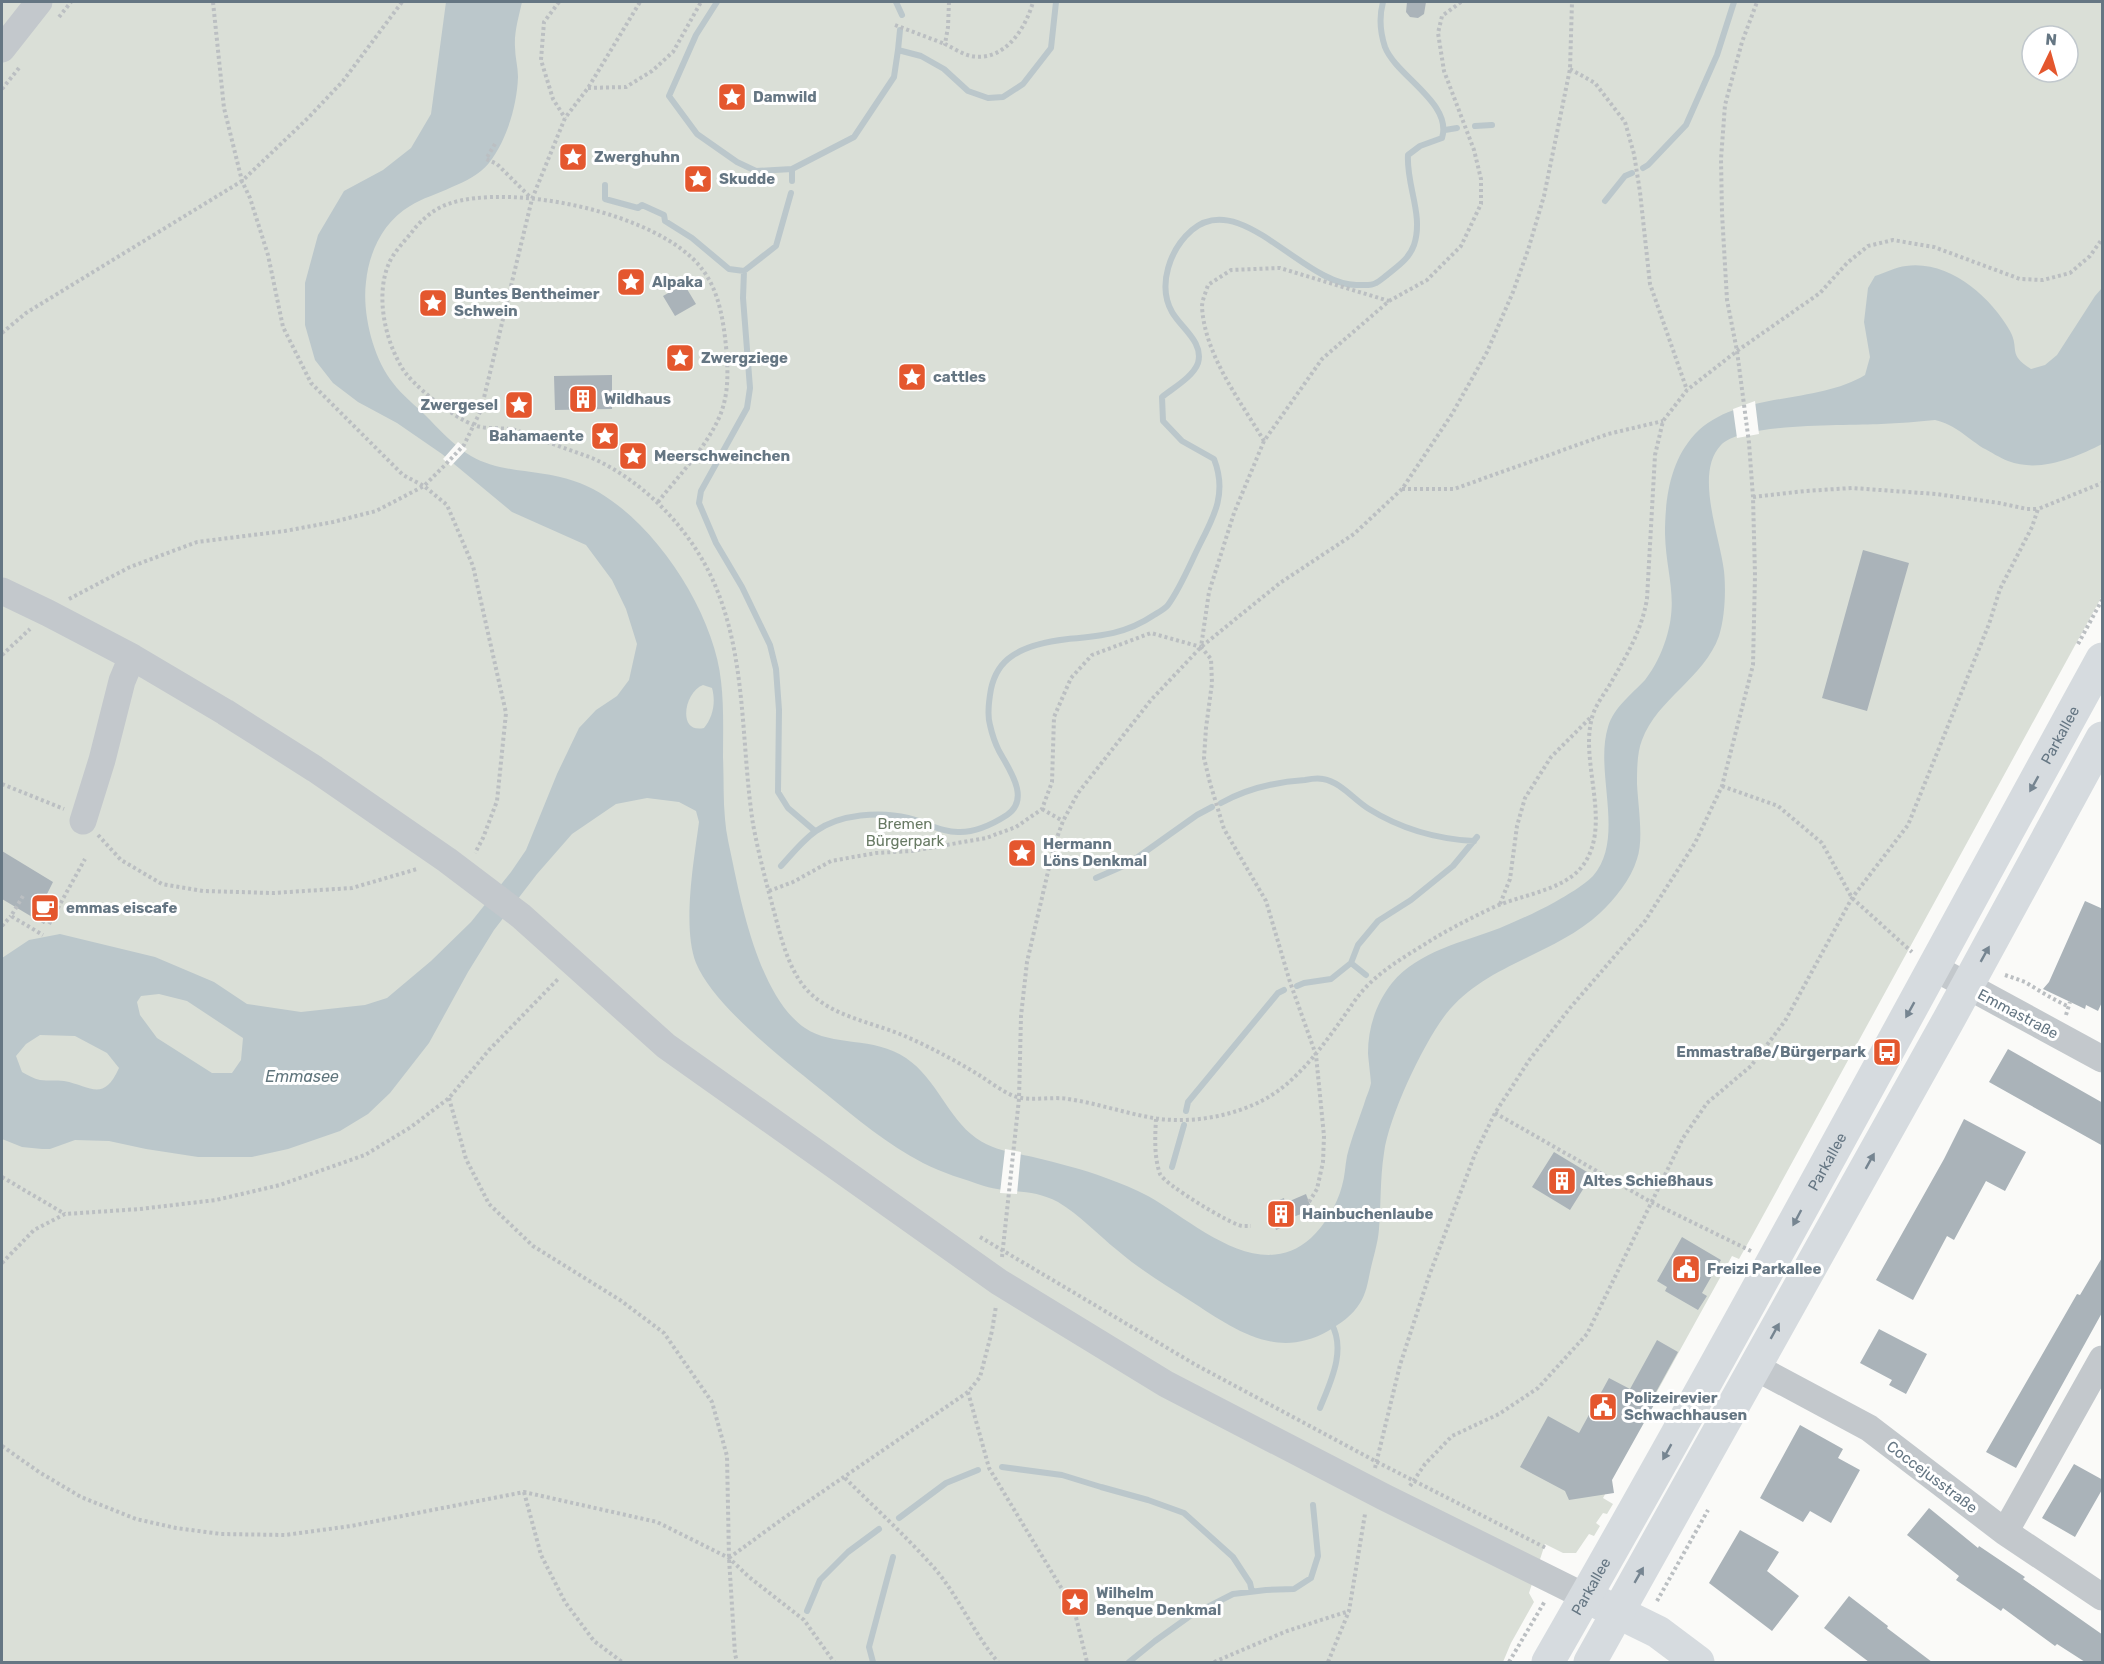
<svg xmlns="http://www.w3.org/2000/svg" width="2104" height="1664" viewBox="0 0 2104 1664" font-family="Rubik,sans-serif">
	<rect width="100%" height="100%" fill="#fafaf8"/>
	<path fill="#dadfd7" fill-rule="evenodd" d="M 2,2 L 2102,2 L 2102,596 L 1753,1234 L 1739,1259 L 1732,1256 L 1606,1484 L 1609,1487 L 1603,1498 L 1613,1504 L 1607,1514 L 1603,1513 L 1596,1523 L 1600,1526 L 1594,1536 L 1589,1534 L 1576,1553 L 1563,1553 L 1545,1544 L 1529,1593 L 1534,1602 L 1511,1643 L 1503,1662 L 2,1662 ZM 2032,36 L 2068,36 L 2068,72 L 2032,72 Z"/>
	<path fill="#bbc7cb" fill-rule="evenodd" d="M 446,2 L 522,2 C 519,16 514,32 515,47 C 515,57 518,67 518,77 C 517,105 507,140 489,163 C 479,175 466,181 452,187 C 438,194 422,198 410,206 C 383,222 369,252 366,282 C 362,313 373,358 393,383 C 402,395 415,405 425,415 C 439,429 454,446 471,456 C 502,474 541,469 574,481 C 645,504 714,609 721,681 C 724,706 723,733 723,758 C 724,778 723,799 725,819 C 726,834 730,849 733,864 C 743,913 762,999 805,1028 C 832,1047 874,1036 906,1058 C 937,1079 947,1117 976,1138 C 995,1151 1011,1152 1033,1157 C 1057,1163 1083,1169 1106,1178 C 1120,1183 1135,1189 1148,1196 C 1194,1222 1259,1285 1311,1238 C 1325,1225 1337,1205 1342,1186 C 1345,1176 1345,1166 1347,1156 C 1352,1136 1360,1117 1366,1098 C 1368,1093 1370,1088 1371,1083 C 1371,1080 1368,1056 1368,1053 C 1368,1028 1376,1003 1392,983 C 1418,951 1464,942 1500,928 C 1519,920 1537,912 1555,902 C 1567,895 1583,886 1593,876 C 1626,838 1594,772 1608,727 C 1614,707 1631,695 1645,680 C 1655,667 1661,654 1666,639 C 1679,598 1666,574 1665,534 C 1665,499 1670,461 1695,434 C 1736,391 1816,405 1865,375 L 1870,357 L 1864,322 L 1868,288 L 1875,276 C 1885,273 1896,267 1906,266 C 1949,260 1990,296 2010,331 C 2020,349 2007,354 2031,369 L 2045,365 L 2057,355 L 2095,296 L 2102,288 L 2102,444 C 2075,458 2039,473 2008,461 C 2000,458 1991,452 1983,448 C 1966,437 1956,425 1935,420 C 1917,422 1899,423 1881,424 C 1848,426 1742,422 1721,445 C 1694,473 1720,536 1724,571 C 1726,590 1725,617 1719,636 C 1704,678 1657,699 1642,740 C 1637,753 1637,770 1637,784 C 1638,805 1644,840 1637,859 C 1631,879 1615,899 1600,913 C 1555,955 1485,964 1446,1014 C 1423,1044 1389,1116 1384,1153 C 1380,1178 1381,1204 1379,1229 C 1378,1243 1373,1258 1370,1272 C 1368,1282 1366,1294 1360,1303 C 1353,1315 1340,1324 1328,1331 C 1275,1361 1233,1328 1189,1300 C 1164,1284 1139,1269 1117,1250 C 1097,1234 1080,1215 1058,1202 C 1032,1188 1011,1194 984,1186 C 964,1179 942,1173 923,1163 C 888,1145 856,1118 825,1093 C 787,1062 714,1007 696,963 C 682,927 694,860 699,822 L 696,811 L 679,802 L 647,798 L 616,804 L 572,834 L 537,874 L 494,930 L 468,972 L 429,1043 L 390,1093 L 368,1114 L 340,1131 L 288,1149 L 252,1157 L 198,1157 L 146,1149 L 109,1141 L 75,1140 L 50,1149 L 42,1149 L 22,1147 L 2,1139 L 2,958 L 29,940 L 60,934 L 155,957 L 214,982 L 247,1004 L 301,1012 L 365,1005 L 387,998 L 431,961 L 471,922 L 511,872 L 526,850 L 557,774 L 579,728 L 596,710 L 617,696 L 629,680 L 637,644 L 626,609 L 612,580 L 586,545 L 512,512 L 442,454 L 397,423 L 358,402 L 333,383 L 315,360 L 305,325 L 305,283 L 318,235 L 344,191 L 383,170 L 411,148 L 431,114 ZM 703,685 L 712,688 C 716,702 713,717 704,728 C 677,734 684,692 703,685 ZM 159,994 L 187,1001 L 243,1038 L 241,1060 L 232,1073 L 212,1073 L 157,1038 L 140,1015 L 137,1002 L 141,996 ZM 40,1035 L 75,1036 L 107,1053 L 119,1068 C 103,1103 91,1086 64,1081 C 56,1080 48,1081 40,1080 C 34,1079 28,1075 22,1072 L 16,1056 L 26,1044 Z"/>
	<path fill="#fafaf8" d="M 1755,401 L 1759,434 L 1737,438 L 1733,409 Z
		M 458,442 L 467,449 L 451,466 L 443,459 Z
		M 1005,1149 L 1021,1152 L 1017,1194 L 1000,1193 Z"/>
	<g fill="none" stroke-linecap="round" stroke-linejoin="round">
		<path stroke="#bbc7cb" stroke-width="6" d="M 717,2 L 696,35 L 669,96 L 697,134 L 737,162 L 756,171 L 792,169 L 854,137 L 894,77 L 898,50 L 921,56 L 944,69 L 968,91 L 988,98 L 1003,97 L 1023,84 L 1051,48 L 1056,2
			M 896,2 L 902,15
			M 898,50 L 900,30
			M 1475,126 L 1492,125
			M 1445,130 L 1457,128
			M 1643,168 L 1648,165 L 1686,125 L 1717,55 L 1734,2
			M 792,181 L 792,169
			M 605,185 L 605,199 L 638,208 L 642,205 L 664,215 L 665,221 L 692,238 L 729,269 L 744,271
			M 791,193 L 776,246 L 744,271 L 743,298 L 750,388 L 747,408 L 701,491 L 699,503 L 716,543 L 742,587 L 770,645 L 776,669 L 779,710 L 778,792 L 788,808 L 815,831
			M 1605,201 L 1625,176 L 1632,173
			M 1221,803 C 1248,788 1275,782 1305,780 C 1310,779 1318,778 1323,779 C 1341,782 1354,800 1369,809 C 1401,829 1437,839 1474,841
			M 781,866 C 792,854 803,840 816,831 C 840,814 880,811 908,818 C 925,822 943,833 960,832 C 977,832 993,824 1007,815 C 1031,799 1009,769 999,751 C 995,743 992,734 990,725 C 987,715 989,700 991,689 C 994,675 1000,664 1012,656 C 1026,646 1051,641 1068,639 C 1101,636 1126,634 1154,615 C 1159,612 1165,609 1168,605 C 1181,587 1190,564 1200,544 C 1215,515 1227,492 1214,459 L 1182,441 L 1163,421 L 1162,397 C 1173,388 1193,377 1198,363 C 1204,342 1181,328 1172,312 C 1157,285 1170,249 1192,230 C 1241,188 1305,287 1358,285 C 1364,285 1371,286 1376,283 C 1380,281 1383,278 1387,275 C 1398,266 1409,259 1414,245 C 1424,215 1406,185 1408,155 L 1420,146 L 1442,138 C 1453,103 1396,76 1385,47 C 1380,32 1379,17 1383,2
			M 1096,878 L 1128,864 L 1197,815 L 1212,807
			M 1351,963 L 1366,975
			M 1297,986 L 1304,983 L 1331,979 L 1351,963 L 1358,945 L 1378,921 L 1411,900 L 1453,866 L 1477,837
			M 1186,1111 L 1188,1102 L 1278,993 L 1284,990
			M 1172,1167 L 1184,1125
			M 1320,1408 C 1330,1383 1347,1350 1331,1323
			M 1002,1467 L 1062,1475 L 1101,1487 L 1148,1500 L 1184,1513 L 1233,1557 L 1250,1583 L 1252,1592
			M 899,1518 L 946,1483 L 978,1470
			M 807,1611 L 820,1580 L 848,1552 L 879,1529
			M 873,1662 L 869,1647 L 893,1557
			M 1129,1662 L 1155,1641 L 1190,1616 L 1233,1594 L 1266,1590 L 1294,1589 L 1311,1578 L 1318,1556 L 1313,1505"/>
	</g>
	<path fill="#aab3b9" d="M 1407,2 L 1426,2 L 1424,14 L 1418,18 L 1410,17 L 1406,12 Z
		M 684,284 L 696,304 L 675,316 L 663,296 Z
		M 612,375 L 612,409 L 555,410 L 554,376 Z
		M 1863,550 L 1909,563 L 1867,711 L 1822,698 Z
		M 2,851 L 53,882 L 47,894 L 58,901 L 44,924 L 2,899 Z
		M 2085,901 L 2103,909 L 2103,1000 L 2098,1011 L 2086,1005 L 2085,1009 L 2043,989 L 2049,982 Z
		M 2008,1049 L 2103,1103 L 2103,1146 L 1989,1082 Z
		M 1964,1119 L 2026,1152 L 2005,1191 L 1986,1181 L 1954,1240 L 1947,1236 L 1913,1300 L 1876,1280 L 1944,1159 Z
		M 1554,1152 L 1592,1175 L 1570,1210 L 1532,1187 Z
		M 1306,1194 L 1312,1210 L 1293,1217 L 1295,1222 L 1276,1230 L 1267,1205 L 1284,1198 L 1285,1203 Z
		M 1682,1237 L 1721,1260 L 1702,1293 L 1707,1296 L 1698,1310 L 1665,1291 L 1667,1287 L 1657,1281 Z
		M 2103,1256 L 2103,1311 L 2016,1468 L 1986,1452 L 2077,1294 L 2080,1295 Z
		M 1879,1329 L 1927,1354 L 1906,1394 L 1889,1385 L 1892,1380 L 1860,1363 Z
		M 1657,1340 L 1678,1352 L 1651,1401 L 1655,1403 L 1612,1480 L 1614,1493 L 1569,1500 L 1565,1491 L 1520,1467 L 1548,1416 L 1579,1433 L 1609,1378 L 1630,1389 Z
		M 1800,1425 L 1843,1449 L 1838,1458 L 1860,1470 L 1831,1523 L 1810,1511 L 1803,1522 L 1760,1498 Z
		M 2074,1464 L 2103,1480 L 2103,1488 L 2075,1537 L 2042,1518 Z
		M 1929,1508 L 1978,1548 L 1979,1546 L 2025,1577 L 2023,1579 L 2103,1635 L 2103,1662 L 2085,1662 L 2057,1644 L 2055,1646 L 2003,1608 L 2001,1611 L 1956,1580 L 1959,1576 L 1907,1535 Z
		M 1740,1530 L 1779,1552 L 1767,1571 L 1799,1596 L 1772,1631 L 1709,1583 Z
		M 1849,1596 L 1888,1626 L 1887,1628 L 1932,1662 L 1869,1662 L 1824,1628 Z"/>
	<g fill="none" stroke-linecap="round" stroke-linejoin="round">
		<path stroke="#bbbfc2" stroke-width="4" stroke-dasharray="3 3" stroke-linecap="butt" d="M 213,2 L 224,108 L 242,181 L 250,198 L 268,255 L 283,327 L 311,383 L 403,475 L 424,486 L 447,505 L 473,566 L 506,713 L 497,801 L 483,838 L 475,853
			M 559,2 L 544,22 L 541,60 L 553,99 L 565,118
			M 949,2 L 948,27 L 945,44 C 953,48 962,54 971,56 C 1004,62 1025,30 1033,2
			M 59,17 L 71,2
			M 895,25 L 945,44
			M 1570,69 L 1595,83 L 1625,122 L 1634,154 L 1640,192 L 1650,284 L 1687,390
			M 588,88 L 626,87 L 652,71 L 673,52 L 701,2
			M 2,89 L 19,68
			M 495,144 L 486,159 L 497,164 L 531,198
			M 458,317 L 504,316
			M 2,333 L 26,313 L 242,181 L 308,118 L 343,81 L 402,2
			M 1264,441 C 1240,400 1205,356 1202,307 C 1202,300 1206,292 1208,285 L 1231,270 L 1280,268 L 1389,301
			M 1402,489 L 1454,489 L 1608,434 L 1663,421
			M 1753,497 L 1805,491 L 1852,488 L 1936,494 L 1999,503 L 2027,509 L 2038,509
			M 658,502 C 679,475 708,446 721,413 C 729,391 728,370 726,346 C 723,319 719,291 702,269 C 660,213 511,182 448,204 C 434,209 424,218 415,228 C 407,239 396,249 390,261 C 375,292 384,337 401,366 C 410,384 454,418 474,425 C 486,430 502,427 515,430 C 528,434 541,440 553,444 C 566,449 579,453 592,458 C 641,480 683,522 708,570 C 748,649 740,739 753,824 C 758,851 765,878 772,904 C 779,929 785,959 800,981 C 823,1016 871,1021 907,1037 C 932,1048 956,1061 979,1075 C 990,1082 1003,1092 1014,1096 C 1030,1102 1051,1096 1068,1099 C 1095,1103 1122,1112 1148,1117 C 1187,1125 1233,1117 1267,1098 C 1298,1080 1322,1047 1342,1019 C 1350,1008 1357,996 1367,986 C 1383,970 1402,958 1422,946 C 1445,931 1469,919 1494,907 C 1521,895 1560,891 1580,869 C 1614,830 1581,767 1591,722 C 1593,709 1602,697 1609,686 C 1626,656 1641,633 1647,599 L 1655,455 L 1663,421 L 1687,390 L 1737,351 L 1820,293 L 1847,263 L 1868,246 L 1893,240 L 1934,247 L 2020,279 L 2043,280 L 2070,273 L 2090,256 L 2102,239
			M 69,599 L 130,567 L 197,542 L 285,531 L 333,522 L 376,511 L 424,486 L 445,465 L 464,445 L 481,410 L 532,199 L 565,118 L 588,88 L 640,2
			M 2078,644 L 2102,600
			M 2,655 L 30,629
			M 2,784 L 64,809
			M 1722,786 L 1778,806 L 1822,843 L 1852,898 L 1912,952
			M 1042,809 L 1063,821
			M 98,835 L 121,860 L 162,884 L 203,891 L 273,893 L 352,888 L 417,869
			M 769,891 L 793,882 L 831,861 L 876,853 L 912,851 L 986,838 L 1016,827 L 1042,809 L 1052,782 L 1054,717 L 1071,678 L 1092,655 L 1151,633 L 1201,647
			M 23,896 L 11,916 L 43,935
			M 1500,904 L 1510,879 L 1517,826 L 1525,798 L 1551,757 L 1591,717
			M 49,924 L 85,859
			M 2,926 L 11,916
			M 2005,975 L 2025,982 L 2048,996 L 2069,1007
			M 2066,1015 L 2070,1002
			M 449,1098 L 466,1159 L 489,1204 L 533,1246 L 620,1300 L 664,1333 L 712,1402 L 727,1456 L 729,1558 L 735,1654 L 737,1662
			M 1495,1113 L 1651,1202 L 1751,1251
			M 1156,1119 C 1155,1137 1154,1157 1160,1174 C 1164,1184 1230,1224 1242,1226 C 1245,1226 1248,1226 1251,1226
			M 2,1177 L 65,1214
			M 1309,1202 L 1317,1189 L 1323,1162 L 1324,1136 L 1316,1055 L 1290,982 L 1266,901 L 1224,829 L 1210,783 L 1204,758 L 1206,728 L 1212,683 L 1211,659 L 1201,647 L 1209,592 L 1234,513 L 1264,441 L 1322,359 L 1389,301 L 1427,280 L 1461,246 L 1481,204 L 1481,179 L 1474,150 L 1444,71 L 1438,33 L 1442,16 L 1461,2
			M 980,1237 L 1196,1365 L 1377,1462 L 1546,1548
			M 1002,1257 L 1019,1099 L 1021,1016 L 1027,962 L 1054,846 L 1063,821 L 1078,793 L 1151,700 L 1201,647 L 1280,583 L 1354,534 L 1402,489 L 1452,414 L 1487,352 L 1513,292 L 1528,250 L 1544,196 L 1570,69 L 1572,2
			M 2,1263 L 34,1230 L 65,1214 L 140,1209 L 216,1200 L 280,1185 L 365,1155 L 411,1127 L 449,1098 L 489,1050 L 559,978
			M 968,1392 L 989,1468 L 1074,1609 L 1087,1662
			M 2,1446 L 39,1472 L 81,1497 L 136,1519 L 176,1528 L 221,1534 L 285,1535 L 351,1526 L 524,1492 L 657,1522 L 729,1558 L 749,1577 L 804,1620 L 834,1662
			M 1375,1468 L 1400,1365 L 1429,1276 L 1475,1154 L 1495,1113 L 1530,1059 L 1570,1008 L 1645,921 L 1695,843 L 1722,786 L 1753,665 L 1755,575 L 1753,497 L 1749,443 L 1737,351 L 1727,300 L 1722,213 L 1721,159 L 1725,105 L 1742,42 L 1757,2
			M 845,1478 C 875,1508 908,1538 936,1570 C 960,1599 974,1634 998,1662
			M 1410,1486 L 1425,1464 L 1452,1436 L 1499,1414 L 1538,1388 L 1587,1334 L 1683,1138 L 1707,1103 L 1751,1066 L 1785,1021 L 1852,898 L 1908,825 L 1989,624 L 2000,589 L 2032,527 L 2038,509 L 2102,483
			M 524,1492 L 541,1555 L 565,1602 L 594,1641 L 622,1662
			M 729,1558 L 781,1520 L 968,1392 L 980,1377 L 992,1331 L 996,1306
			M 1657,1601 L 1708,1510
			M 1214,1662 L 1287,1631 L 1349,1611
			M 1328,1662 L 1349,1611 L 1365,1514
			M 1509,1662 L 1545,1601"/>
		<path stroke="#c3c8cc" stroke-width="27" d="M 2,49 L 39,2
			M 2,591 L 48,613 L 132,657 L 225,712 L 315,769 L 447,860 L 521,916 L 666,1046 L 999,1282 L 1166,1384 L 1384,1497 L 1586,1597
			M 83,821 L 102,760 L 122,681 L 132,657
			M 1933,967 L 2102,1059
			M 1755,1367 L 1869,1428 L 2005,1532 L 2102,1597
			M 2005,1532 L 2102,1359"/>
		<g stroke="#d6dbdf" stroke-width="33">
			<path d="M 1597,1602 L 1658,1632 L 1698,1662"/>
			<path id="s1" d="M 1548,1662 C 1738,1331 1918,994 2102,659"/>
			<path d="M 1590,1662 L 1948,1021 L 2102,738"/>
		</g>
	</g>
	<defs><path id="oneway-solid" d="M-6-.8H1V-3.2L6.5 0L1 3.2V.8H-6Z" transform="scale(1.5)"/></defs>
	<g fill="#768591">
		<use href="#oneway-solid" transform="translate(2034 784) rotate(119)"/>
		<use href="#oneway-solid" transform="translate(1985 954) rotate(-61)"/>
		<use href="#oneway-solid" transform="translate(1910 1010) rotate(119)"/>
		<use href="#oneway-solid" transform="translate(1870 1161) rotate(-61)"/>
		<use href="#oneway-solid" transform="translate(1797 1218) rotate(118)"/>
		<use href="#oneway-solid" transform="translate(1775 1331) rotate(-61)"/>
		<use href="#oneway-solid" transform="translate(1667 1452) rotate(119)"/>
		<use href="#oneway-solid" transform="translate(1639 1575) rotate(-60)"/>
	</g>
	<defs>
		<g id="sight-square" transform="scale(1.5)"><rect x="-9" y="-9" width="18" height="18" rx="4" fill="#e4572e" stroke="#fff"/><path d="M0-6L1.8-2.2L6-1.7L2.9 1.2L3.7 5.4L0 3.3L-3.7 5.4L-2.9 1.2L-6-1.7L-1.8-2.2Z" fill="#fff"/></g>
		<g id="building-square" transform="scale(1.5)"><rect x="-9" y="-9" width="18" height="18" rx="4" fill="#e4572e" stroke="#fff"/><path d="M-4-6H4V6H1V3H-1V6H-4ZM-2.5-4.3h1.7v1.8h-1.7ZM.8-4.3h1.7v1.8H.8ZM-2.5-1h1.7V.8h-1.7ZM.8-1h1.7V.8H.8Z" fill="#fff"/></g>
		<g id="cafe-square" transform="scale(1.5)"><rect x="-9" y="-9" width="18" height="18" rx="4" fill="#e4572e" stroke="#fff"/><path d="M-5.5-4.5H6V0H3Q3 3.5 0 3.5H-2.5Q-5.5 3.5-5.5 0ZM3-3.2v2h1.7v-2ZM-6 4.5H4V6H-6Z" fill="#fff"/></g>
		<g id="bus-square" transform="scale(1.5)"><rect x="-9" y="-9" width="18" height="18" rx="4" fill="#e4572e" stroke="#fff"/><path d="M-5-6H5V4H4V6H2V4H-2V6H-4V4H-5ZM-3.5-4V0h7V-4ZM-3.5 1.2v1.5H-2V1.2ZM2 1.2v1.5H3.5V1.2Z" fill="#fff"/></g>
		<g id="civic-square" transform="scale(1.5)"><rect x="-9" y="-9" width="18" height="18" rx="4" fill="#e4572e" stroke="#fff"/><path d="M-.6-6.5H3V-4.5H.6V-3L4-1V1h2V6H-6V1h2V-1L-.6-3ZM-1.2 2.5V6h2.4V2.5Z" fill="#fff"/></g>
	</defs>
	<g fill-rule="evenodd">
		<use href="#sight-square" x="732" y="97"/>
		<use href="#sight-square" x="573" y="157"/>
		<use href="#sight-square" x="698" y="179"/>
		<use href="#sight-square" x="631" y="282"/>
		<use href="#sight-square" x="433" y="303"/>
		<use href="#sight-square" x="680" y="358"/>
		<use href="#sight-square" x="912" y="377"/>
		<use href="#building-square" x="583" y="399"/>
		<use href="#sight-square" x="519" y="405"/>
		<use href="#sight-square" x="605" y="436"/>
		<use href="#sight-square" x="633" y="456"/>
		<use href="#sight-square" x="1022" y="853"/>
		<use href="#cafe-square" x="45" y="908"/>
		<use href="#bus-square" x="1887" y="1052"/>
		<use href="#building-square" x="1562" y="1181"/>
		<use href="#building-square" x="1281" y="1214"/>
		<use href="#civic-square" x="1686" y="1269"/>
		<use href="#civic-square" x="1603" y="1407"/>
		<use href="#sight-square" x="1075" y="1602"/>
	</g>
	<g text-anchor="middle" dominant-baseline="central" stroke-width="6" stroke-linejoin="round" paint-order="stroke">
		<g font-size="15" font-weight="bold" fill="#657683" stroke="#fff" text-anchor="start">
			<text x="753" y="97">Damwild</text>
			<text x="594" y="157">Zwerghuhn</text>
			<text x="719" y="179">Skudde</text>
			<text x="652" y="282">Alpaka</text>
			<text x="454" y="294">Buntes Bentheimer<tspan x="454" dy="17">Schwein</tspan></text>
			<text x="701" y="358">Zwergziege</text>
			<text x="933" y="377">cattles</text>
			<text x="604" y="399">Wildhaus</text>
			<text x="498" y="405" text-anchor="end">Zwergesel</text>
			<text x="584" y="436" text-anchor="end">Bahamaente</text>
			<text x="654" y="456">Meerschweinchen</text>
			<text x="1043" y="844">Hermann<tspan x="1043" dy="17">Löns Denkmal</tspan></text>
			<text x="66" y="908">emmas eiscafe</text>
			<text x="1866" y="1052" text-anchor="end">Emmastraße/Bürgerpark</text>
			<text x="1583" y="1181">Altes Schießhaus</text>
			<text x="1302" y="1214">Hainbuchenlaube</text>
			<text x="1707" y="1269">Freizi Parkallee</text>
			<text x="1624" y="1398">Polizeirevier<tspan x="1624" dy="17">Schwachhausen</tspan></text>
			<text x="1096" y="1593">Wilhelm<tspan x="1096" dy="17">Benque Denkmal</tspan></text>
		</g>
		<g font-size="15" fill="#657683" stroke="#fff">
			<text stroke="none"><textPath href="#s1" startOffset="1059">Parkallee</textPath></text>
			<text transform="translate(2018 1014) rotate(28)">Emmastraße</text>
			<text stroke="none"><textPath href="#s1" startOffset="573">Parkallee</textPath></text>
			<text transform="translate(1932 1477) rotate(37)">Coccejusstraße</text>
			<text stroke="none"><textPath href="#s1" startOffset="87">Parkallee</textPath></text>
		</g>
		<g font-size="15" fill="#687a64" stroke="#fff">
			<text x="905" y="824">Bremen<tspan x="905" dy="17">Bürgerpark</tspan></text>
		</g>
		<g font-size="16" font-style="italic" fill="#60757c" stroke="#fff">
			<text x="302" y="1076">Emmasee</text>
		</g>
	</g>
	<rect width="2104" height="1664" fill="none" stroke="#657683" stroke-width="6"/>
	<g transform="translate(2050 54) rotate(5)"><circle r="28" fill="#ffffff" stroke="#c1c8cd" stroke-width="1.5"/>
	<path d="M0-4.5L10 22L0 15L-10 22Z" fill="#e4572e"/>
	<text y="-9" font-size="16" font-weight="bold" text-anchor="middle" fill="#657683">N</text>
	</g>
</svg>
